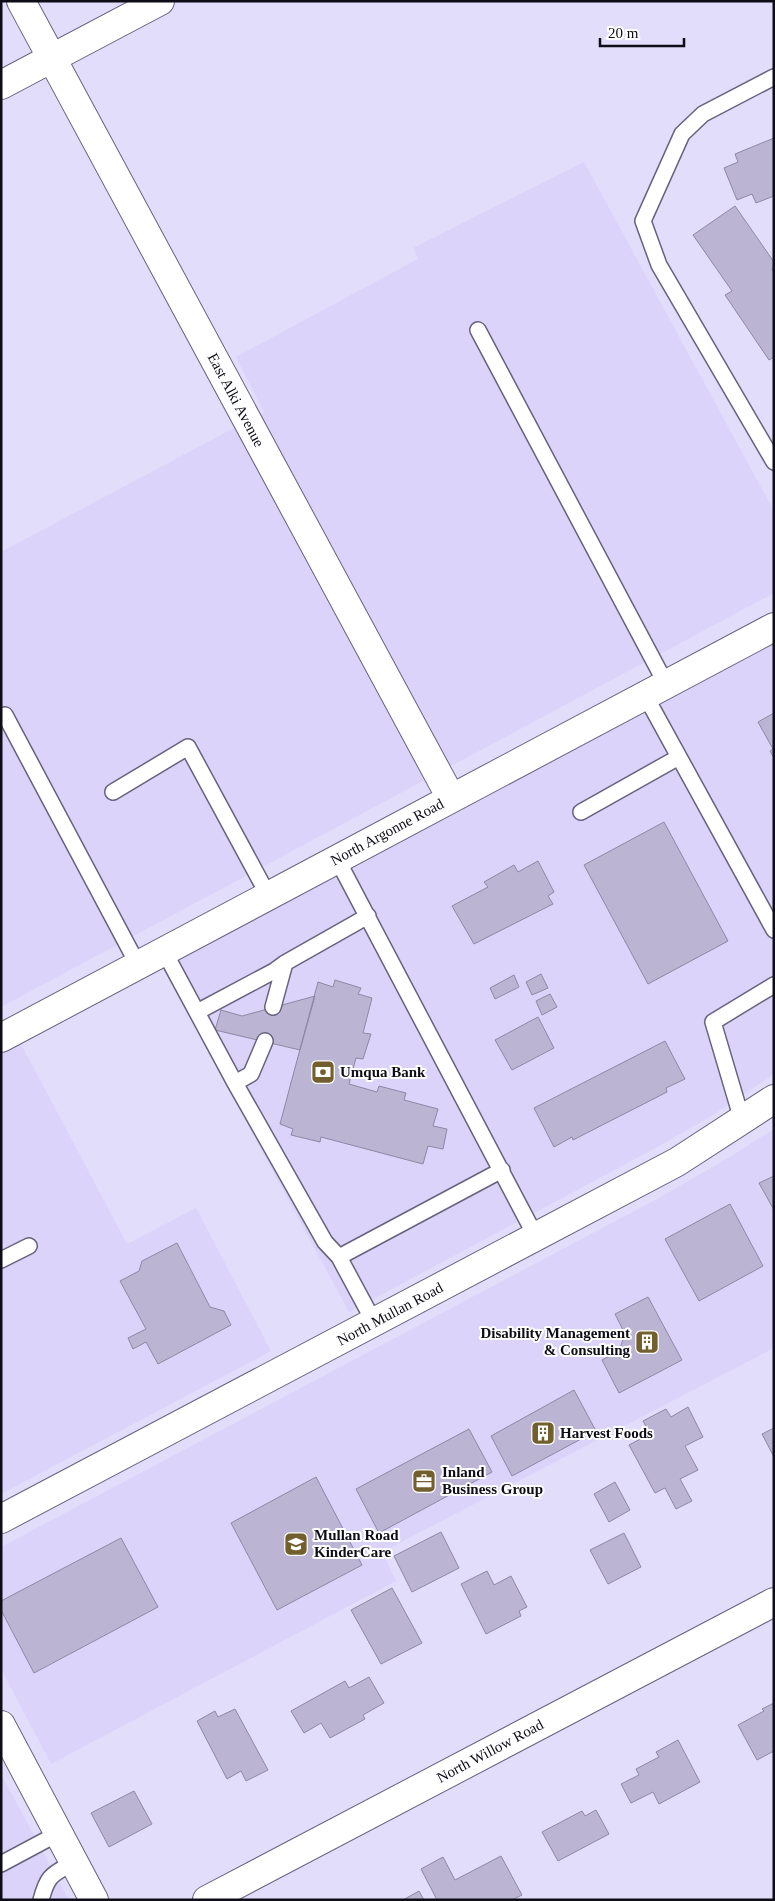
<svg xmlns="http://www.w3.org/2000/svg" width="775" height="1901" viewBox="0 0 775 1901" font-family="'Times New Roman',serif">
	<rect width="100%" height="100%" fill="#e3ddfc"/>
	<path fill="#dbd3f9" d="M 584,162 L 774,511 L 774,593 L 1,1007 L 1,552 L 264,412 L 236,357 L 418,259 L 413,248 Z
		M 774,644 L 774,1074 L 711,1116 L 661,1145 L 349,1312 L 163,968 Z
		M 21,1044 L 127,1244 L 196,1208 L 271,1351 L 1,1494 L 1,1054 Z
		M 774,1129 L 774,1348 L 382,1552 L 396,1581 L 51,1764 L 1,1669 L 1,1547 L 657,1199 L 730,1157 Z
		M 1,1774 L 69,1900 L 1,1900 Z"/>
	<path fill="#bbb5d3" stroke="#8e88a5" d="M 774,138 L 774,196 L 756,203 L 752,194 L 737,200 L 724,168 L 738,162 L 735,154 Z
		M 735,206 L 774,262 L 772,270 L 774,272 L 774,357 L 769,360 L 725,295 L 732,291 L 693,235 Z
		M 774,713 L 774,758 L 770,751 L 773,749 L 758,722 Z
		M 664,822 L 728,941 L 648,984 L 584,865 Z
		M 538,861 L 554,892 L 548,896 L 553,904 L 474,944 L 452,906 L 488,887 L 484,882 L 514,865 L 518,872 Z
		M 541,974 L 548,988 L 532,995 L 526,982 Z
		M 514,975 L 519,987 L 495,999 L 490,988 Z
		M 335,980 L 361,988 L 358,994 L 372,998 L 363,1033 L 371,1034 L 363,1059 L 356,1058 L 349,1084 L 377,1092 L 379,1086 L 406,1093 L 404,1100 L 438,1109 L 433,1126 L 447,1129 L 443,1149 L 428,1146 L 423,1164 L 321,1137 L 320,1142 L 291,1135 L 293,1129 L 280,1124 L 318,982 L 333,987 Z
		M 550,994 L 557,1007 L 542,1015 L 536,1001 Z
		M 315,996 L 300,1050 L 215,1030 L 221,1010 L 242,1016 Z
		M 538,1017 L 554,1048 L 512,1070 L 495,1040 Z
		M 665,1041 L 685,1079 L 666,1088 L 667,1092 L 573,1140 L 572,1137 L 554,1147 L 534,1108 Z
		M 774,1176 L 774,1210 L 759,1183 Z
		M 730,1204 L 763,1266 L 699,1301 L 665,1239 Z
		M 177,1243 L 210,1307 L 224,1311 L 231,1325 L 158,1364 L 146,1342 L 133,1349 L 128,1338 L 146,1329 L 120,1281 L 139,1271 L 142,1261 Z
		M 648,1297 L 682,1360 L 619,1393 L 602,1360 L 619,1351 L 625,1334 L 615,1314 Z
		M 574,1390 L 596,1431 L 512,1476 L 491,1436 Z
		M 688,1407 L 703,1437 L 685,1446 L 698,1470 L 680,1479 L 692,1501 L 676,1509 L 665,1488 L 655,1493 L 629,1445 L 650,1434 L 643,1421 L 666,1409 L 671,1417 Z
		M 774,1428 L 774,1457 L 762,1434 Z
		M 469,1429 L 492,1472 L 379,1533 L 356,1489 Z
		M 316,1477 L 362,1565 L 277,1610 L 231,1523 Z
		M 615,1482 L 630,1510 L 609,1522 L 594,1494 Z
		M 441,1532 L 459,1568 L 412,1592 L 394,1556 Z
		M 624,1533 L 641,1567 L 608,1584 L 590,1550 Z
		M 121,1538 L 158,1607 L 34,1673 L 1,1610 L 1,1601 Z
		M 487,1571 L 494,1585 L 511,1576 L 527,1607 L 519,1611 L 521,1616 L 486,1634 L 461,1584 Z
		M 392,1588 L 422,1643 L 381,1664 L 351,1610 Z
		M 369,1677 L 384,1703 L 363,1715 L 365,1719 L 330,1738 L 321,1723 L 304,1733 L 291,1711 L 345,1681 L 349,1688 Z
		M 774,1703 L 774,1751 L 757,1760 L 738,1725 L 764,1711 L 762,1709 Z
		M 235,1709 L 268,1770 L 246,1781 L 241,1771 L 227,1779 L 197,1721 L 215,1711 L 218,1717 Z
		M 678,1740 L 700,1782 L 659,1804 L 653,1792 L 631,1803 L 621,1784 L 639,1775 L 636,1769 L 659,1757 L 656,1752 Z
		M 134,1791 L 152,1824 L 109,1847 L 91,1813 Z
		M 596,1810 L 609,1834 L 558,1861 L 542,1832 L 582,1811 L 585,1816 Z
		M 501,1856 L 522,1895 L 512,1900 L 437,1900 L 421,1869 L 443,1857 L 455,1880 Z
		M 419,1891 L 424,1900 L 403,1900 Z"/>
	<g fill="none" stroke-linecap="round" stroke-linejoin="round">
		<g stroke="#67627d" stroke-width="18">
			<path id="service" d="M 774,77 L 703,114 L 682,134 L 643,221 L 659,265 L 774,462
				M 478,330 L 666,684
				M 645,695 L 774,930
				M 1,717 L 5,715 L 138,965
				M 113,792 L 188,747 L 268,895
				M 581,812 L 679,757
				M 337,859 L 536,1237
				M 164,951 L 235,1083 L 325,1242 L 339,1257
				M 273,1007 L 285,963
				M 197,1012 L 274,971 L 285,963 L 368,916
				M 235,1083 L 251,1074 L 265,1041
				M 742,1120 L 713,1022 L 774,985
				M 1,1260 L 29,1246
				M 374,1322 L 339,1257 L 502,1170
				M 1,1864 L 59,1833
				M 41,1900 C 48,1874 52,1875 74,1862"/>
		</g>
		<g stroke="#67627d" stroke-width="30">
			<path id="minor" d="M 21,1 L 451,798
				M 1,85 L 160,1
				M 1,1725 L 94,1900
				M 207,1900 L 774,1602"/>
		</g>
		<g stroke="#67627d" stroke-width="30">
			<path id="primary" d="M 1,1038 L 774,627
				M 1,1519 L 677,1162 L 774,1099"/>
		</g>
		<use href="#service" stroke="#fff" stroke-width="15"/>
		<use href="#minor" stroke="#fff" stroke-width="28"/>
		<use href="#primary" stroke="#fff" stroke-width="28"/>
	</g>
	<defs>
		<g id="bank-square" transform="scale(1.25)"><rect x="-9" y="-9" width="18" height="18" rx="4" fill="#725f2e" stroke="#fff"/><path d="M-6-4H6V4H-6ZM0-2.3a2.3 2.3 0 1 0 0 4.6a2.3 2.3 0 1 0 0-4.6Z" fill="#fff"/></g>
		<g id="building-square" transform="scale(1.25)"><rect x="-9" y="-9" width="18" height="18" rx="4" fill="#725f2e" stroke="#fff"/><path d="M-4-6H4V6H1V3H-1V6H-4ZM-2.5-4.3h1.7v1.8h-1.7ZM.8-4.3h1.7v1.8H.8ZM-2.5-1h1.7V.8h-1.7ZM.8-1h1.7V.8H.8Z" fill="#fff"/></g>
		<g id="office-square" transform="scale(1.25)"><rect x="-9" y="-9" width="18" height="18" rx="4" fill="#725f2e" stroke="#fff"/><path d="M-6-3h4V-5.5h4V-3h4V5H-6ZM-1-4.5V-3h2v-1.5ZM-6 0V1H6V0Z" fill="#fff"/></g>
		<g id="school-square" transform="scale(1.25)"><rect x="-9" y="-9" width="18" height="18" rx="4" fill="#725f2e" stroke="#fff"/><path d="M0-5L7-2L0 1L-7-2ZM-4 1L0 2.5L4 1V4Q0 6-4 4Z" fill="#fff"/></g>
	</defs>
	<g fill-rule="evenodd">
		<use href="#bank-square" x="323" y="1072"/>
		<use href="#building-square" x="647" y="1342"/>
		<use href="#building-square" x="543" y="1433"/>
		<use href="#office-square" x="424" y="1481"/>
		<use href="#school-square" x="296" y="1544"/>
	</g>
	<g text-anchor="middle" dominant-baseline="central" stroke-width="4" stroke-linejoin="round" paint-order="stroke">
		<g font-size="15" fill="#0e0c16" stroke="#fff">
			<text transform="translate(236 400) rotate(62)">East Alki Avenue</text>
			<text transform="translate(387 832) rotate(-28)">North Argonne Road</text>
			<text transform="translate(390 1314) rotate(-28)">North Mullan Road</text>
			<text transform="translate(490 1751) rotate(-28)">North Willow Road</text>
		</g>
		<g font-size="15" font-weight="bold" fill="#0e0c16" stroke="#fff" text-anchor="start">
			<text x="340" y="1072">Umqua Bank</text>
			<text x="630" y="1333" text-anchor="end">Disability Management<tspan x="630" dy="17">&amp; Consulting</tspan></text>
			<text x="560" y="1433">Harvest Foods</text>
			<text x="442" y="1472">Inland<tspan x="442" dy="17">Business Group</tspan></text>
			<text x="314" y="1535">Mullan Road<tspan x="314" dy="17">KinderCare</tspan></text>
		</g>
	</g>
	<rect width="775" height="1901" fill="none" stroke="#0e0c16" stroke-width="5"/>
	<path d="M600 38v8h84v-8" fill="none" stroke="#0e0c16" stroke-width="2.5"/>
	<text x="608" y="38" font-size="15" fill="#0e0c16" stroke="#ffffff" stroke-width="4" paint-order="stroke">20 m</text>
</svg>
